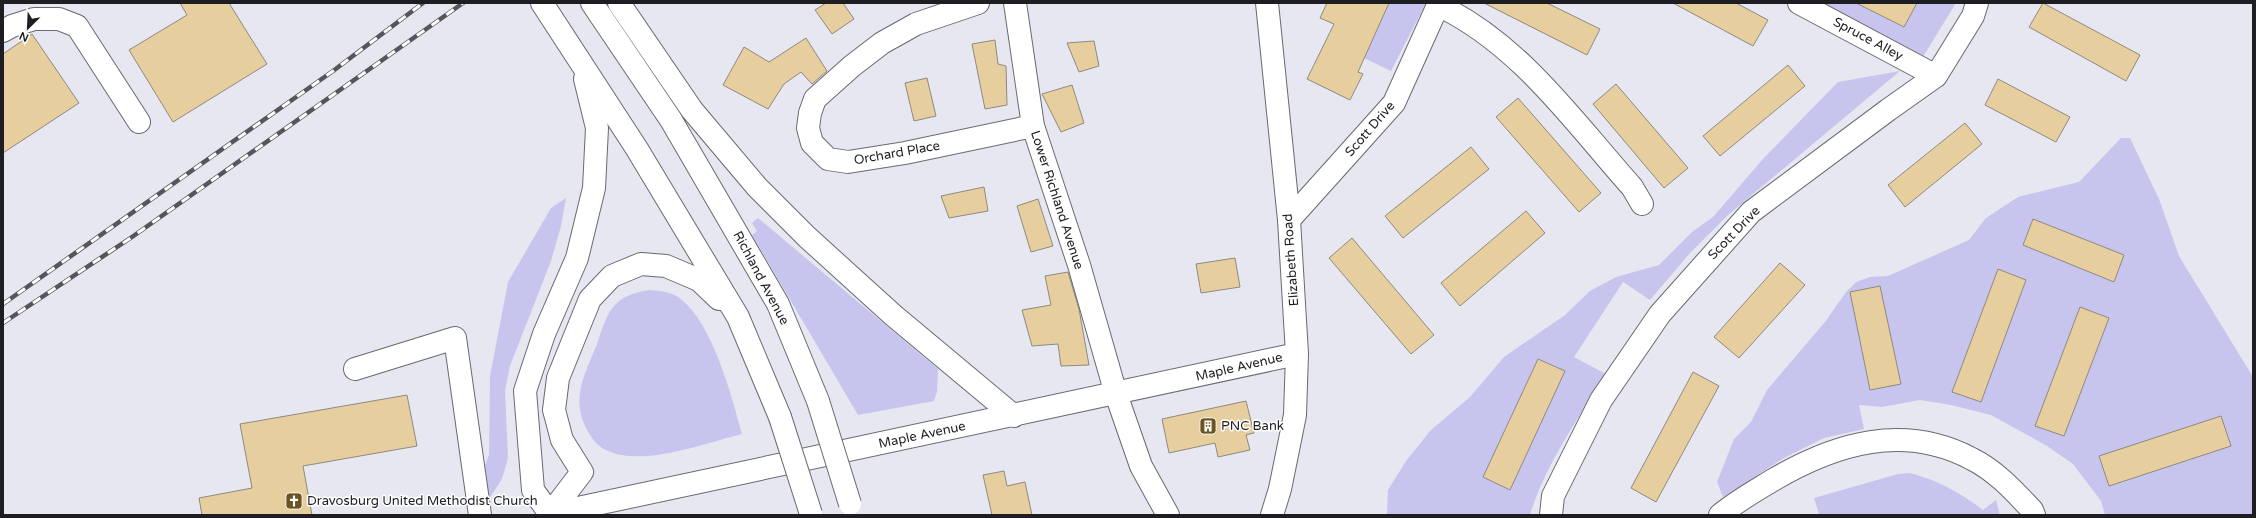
<svg xmlns="http://www.w3.org/2000/svg" width="2256" height="518" viewBox="0 0 2256 518" font-family="'Varela Round',sans-serif">
	<rect width="100%" height="100%" fill="#e7e7f1"/>
	<path fill="#c7c5ed" d="M 1389,3 L 1426,3 L 1391,71 L 1364,58 Z
		M 1814,3 L 1956,3 L 1921,60 Z
		M 1900,71 L 1728,215 L 1690,253 L 1650,300 L 1623,282 L 1574,357 L 1606,374 C 1579,417 1545,465 1530,515 L 1387,515 L 1388,490 L 1406,461 L 1431,430 L 1470,397 L 1504,357 L 1565,315 L 1590,291 L 1616,277 L 1659,265 L 1692,232 L 1713,217 L 1763,159 L 1838,82 Z
		M 2121,138 L 2130,138 L 2159,199 L 2179,256 L 2253,377 L 2253,515 L 2105,515 L 2101,501 L 2073,464 L 2047,446 L 1991,415 L 1951,405 L 1920,400 L 1882,407 L 1859,405 L 1864,429 L 1824,438 L 1784,458 L 1723,497 L 1717,482 L 1734,439 L 1751,422 L 1767,390 L 1825,322 L 1846,292 L 1856,282 L 1870,277 L 1888,276 L 1969,240 L 1986,218 L 2018,197 L 2079,182 Z
		M 566,198 L 561,226 L 551,261 L 510,366 L 505,390 L 508,458 L 502,479 L 489,499 L 477,486 L 489,455 L 490,376 L 508,282 L 551,208 Z
		M 758,218 L 938,369 L 937,392 L 934,401 L 858,415 L 752,235 L 757,231 L 752,223 Z
		M 650,290 C 662,291 673,292 682,300 C 713,325 732,397 742,434 C 705,443 644,467 608,451 C 598,447 592,439 587,430 C 570,398 585,374 597,344 C 601,332 606,314 615,305 C 624,295 637,292 650,290 Z
		M 1910,473 C 1937,480 1961,493 1983,510 L 1996,500 L 2000,515 L 1819,514 L 1814,498 L 1898,474 Z"/>
	<path fill="#e7ce9f" stroke="#8e8980" d="M 180,3 L 229,3 L 267,64 L 173,122 L 129,50 L 187,15 Z
		M 826,3 L 843,3 L 854,19 L 832,34 L 815,10 Z
		M 1327,3 L 1389,3 L 1358,72 L 1363,74 L 1350,100 L 1307,79 L 1334,24 L 1320,18 Z
		M 1484,3 L 1547,3 L 1600,29 L 1587,55 Z
		M 1673,3 L 1736,3 L 1768,20 L 1753,46 Z
		M 1856,3 L 1917,3 L 1904,27 Z
		M 2043,3 L 2140,55 L 2126,81 L 2029,27 Z
		M 32,34 L 79,103 L 3,153 L 3,54 Z
		M 806,38 L 827,71 L 812,84 L 801,72 L 784,84 L 768,109 L 723,85 L 744,47 L 769,62 Z
		M 995,40 L 998,64 L 1006,66 L 1007,105 L 985,109 L 972,44 Z
		M 1094,41 L 1099,66 L 1079,72 L 1067,43 Z
		M 1788,65 L 1805,86 L 1720,156 L 1703,136 Z
		M 927,78 L 936,116 L 914,121 L 905,83 Z
		M 1998,79 L 2070,117 L 2056,142 L 1985,105 Z
		M 1616,84 L 1688,168 L 1664,188 L 1593,104 Z
		M 1072,85 L 1084,123 L 1061,132 L 1042,94 Z
		M 1518,98 L 1601,193 L 1579,212 L 1496,117 Z
		M 1965,123 L 1982,144 L 1905,207 L 1888,185 Z
		M 1471,147 L 1489,169 L 1403,238 L 1385,216 Z
		M 984,187 L 988,211 L 949,218 L 941,196 Z
		M 1038,199 L 1053,246 L 1031,252 L 1017,206 Z
		M 1526,211 L 1545,233 L 1460,306 L 1441,283 Z
		M 2033,219 L 2124,255 L 2114,282 L 2023,245 Z
		M 1352,238 L 1434,335 L 1411,354 L 1329,258 Z
		M 1235,258 L 1240,287 L 1201,293 L 1196,264 Z
		M 1780,263 L 1805,285 L 1739,358 L 1714,337 Z
		M 1998,269 L 2026,280 L 1981,402 L 1952,392 Z
		M 1068,272 L 1079,309 L 1089,365 L 1061,366 L 1058,344 L 1032,346 L 1022,310 L 1051,305 L 1045,276 Z
		M 1880,286 L 1901,384 L 1870,390 L 1850,292 Z
		M 2080,307 L 2109,318 L 2064,436 L 2035,426 Z
		M 1538,359 L 1565,371 L 1510,490 L 1483,477 Z
		M 1693,372 L 1719,386 L 1656,502 L 1631,488 Z
		M 407,395 L 417,446 L 303,466 L 312,515 L 202,515 L 199,498 L 252,488 L 240,424 Z
		M 1246,401 L 1254,433 L 1246,435 L 1250,450 L 1218,457 L 1215,443 L 1169,453 L 1162,419 Z
		M 2221,416 L 2231,446 L 2109,486 L 2099,456 Z
		M 1004,471 L 1007,486 L 1025,482 L 1032,515 L 992,515 L 983,475 Z"/>
	<g fill="none" stroke-linecap="round" stroke-linejoin="round">
		<g stroke="#696972" stroke-width="24">
			<path id="minor" d="M 978,3 L 916,24 L 882,43 L 852,66 L 815,99 L 810,113 L 808,128 L 812,143 L 828,159 L 848,162 L 905,153 L 1033,126
				M 1015,3 L 1033,126 L 1079,265 L 1116,394 L 1141,466 L 1168,515
				M 1799,3 L 1936,76
				M 1438,5 C 1520,44 1573,121 1632,187 L 1642,204
				M 3,31 L 12,26 L 34,19 L 59,19 L 77,26 L 139,122
				M 1289,220 L 1394,103 L 1439,3
				M 355,369 L 455,338 L 480,515
				M 1551,515 L 1553,496 L 1601,400 L 1660,314 L 1751,212 L 1888,110 L 1936,76 L 1973,16 L 1977,3
				M 1720,515 C 1737,501 1755,491 1773,480 C 1836,443 1904,423 1972,459 C 1996,471 2014,491 2032,510 L 2034,515"/>
		</g>
		<g stroke="#696972" stroke-width="24">
			<path id="major" d="M 542,3 L 637,149 L 738,317 L 780,417
				M 592,3 L 671,120 L 778,304 L 818,401
				M 619,3 L 692,110 L 757,187 L 807,237 L 893,315 L 1014,416
				M 1267,3 L 1289,220 L 1297,354 L 1295,415 L 1280,489 L 1272,515
				M 550,514 L 1297,354
				M 550,514 L 533,490 L 525,391 L 544,334 L 577,258 L 594,188 L 597,128 L 585,79
				M 550,514 L 582,472 L 562,440 L 554,410 L 558,378 L 590,299 L 612,276 L 641,264 L 666,266 L 699,280 L 719,299"/>
		</g>
		<use href="#minor" stroke="#fff" stroke-width="22"/>
		<use href="#major" stroke="#fff" stroke-width="22"/>
		<g stroke="#56555b" stroke-width="4.5">
			<path id="rail" d="M 3,304 L 333,71 L 423,3
				M 3,323 L 132,237 L 463,3"/>
		</g>
		<use href="#rail" stroke="#fff" stroke-width="3" stroke-dasharray="9" stroke-linecap="butt"/>
		<g stroke="#696972" stroke-width="24" stroke-linecap="butt">
			<path id="major-bridge" d="M 818,401 L 850,504
				M 780,417 L 811,514"/>
		</g>
		<use href="#major-bridge" stroke="#fff" stroke-width="22"/>
	</g>
	<defs>
		<g id="building-square" transform="scale(0.9)"><rect x="-9" y="-9" width="18" height="18" rx="4" fill="#6b5323" stroke="#fff"/><path d="M-4-6H4V6H1V3H-1V6H-4ZM-2.5-4.3h1.7v1.8h-1.7ZM.8-4.3h1.7v1.8H.8ZM-2.5-1h1.7V.8h-1.7ZM.8-1h1.7V.8H.8Z" fill="#fff"/></g>
		<g id="church-square" transform="scale(0.9)"><rect x="-9" y="-9" width="18" height="18" rx="4" fill="#6b5323" stroke="#fff"/><path d="M-1.2-6h2.4v3.5h3.3v2.4h-3.3V6h-2.4V-.1h-3.3v-2.4h3.3Z" fill="#fff"/></g>
	</defs>
	<g fill-rule="evenodd">
		<use href="#building-square" x="1208" y="426"/>
		<use href="#church-square" x="294" y="501"/>
	</g>
	<g text-anchor="middle" dominant-baseline="central" stroke-width="3" stroke-linejoin="round" paint-order="stroke">
		<g font-size="13" fill="#1e1d21" stroke="#fff">
			<text transform="translate(1868 39) rotate(28)">Spruce Alley</text>
			<text transform="translate(1370 129) rotate(-49)">Scott Drive</text>
			<text transform="translate(897 153) rotate(-10)">Orchard Place</text>
			<text transform="translate(1057 200) rotate(72)">Lower Richland Avenue</text>
			<text transform="translate(1734 233) rotate(-46)">Scott Drive</text>
			<text transform="translate(1291 260) rotate(-94)">Elizabeth Road</text>
			<text transform="translate(761 278) rotate(62)">Richland Avenue</text>
			<text transform="translate(1239 367) rotate(-13)">Maple Avenue</text>
			<text transform="translate(922 435) rotate(-12)">Maple Avenue</text>
		</g>
		<g font-size="13" fill="#1e1d21" stroke="#fff" text-anchor="start">
			<text x="1221" y="426">PNC Bank</text>
			<text x="307" y="501">Dravosburg United Methodist Church</text>
		</g>
	</g>
	<rect width="2256" height="518" fill="none" stroke="#1e1d21" stroke-width="8"/>
	<g transform="translate(28 28) rotate(204)" stroke="#ffffff" stroke-width="3" paint-order="stroke">
	<path d="M0-3L7 15L0 10L-7 15Z" fill="#1e1d21"/>
	<text y="-6" font-size="11" font-weight="bold" text-anchor="middle" fill="#1e1d21">N</text>
	</g>
</svg>
